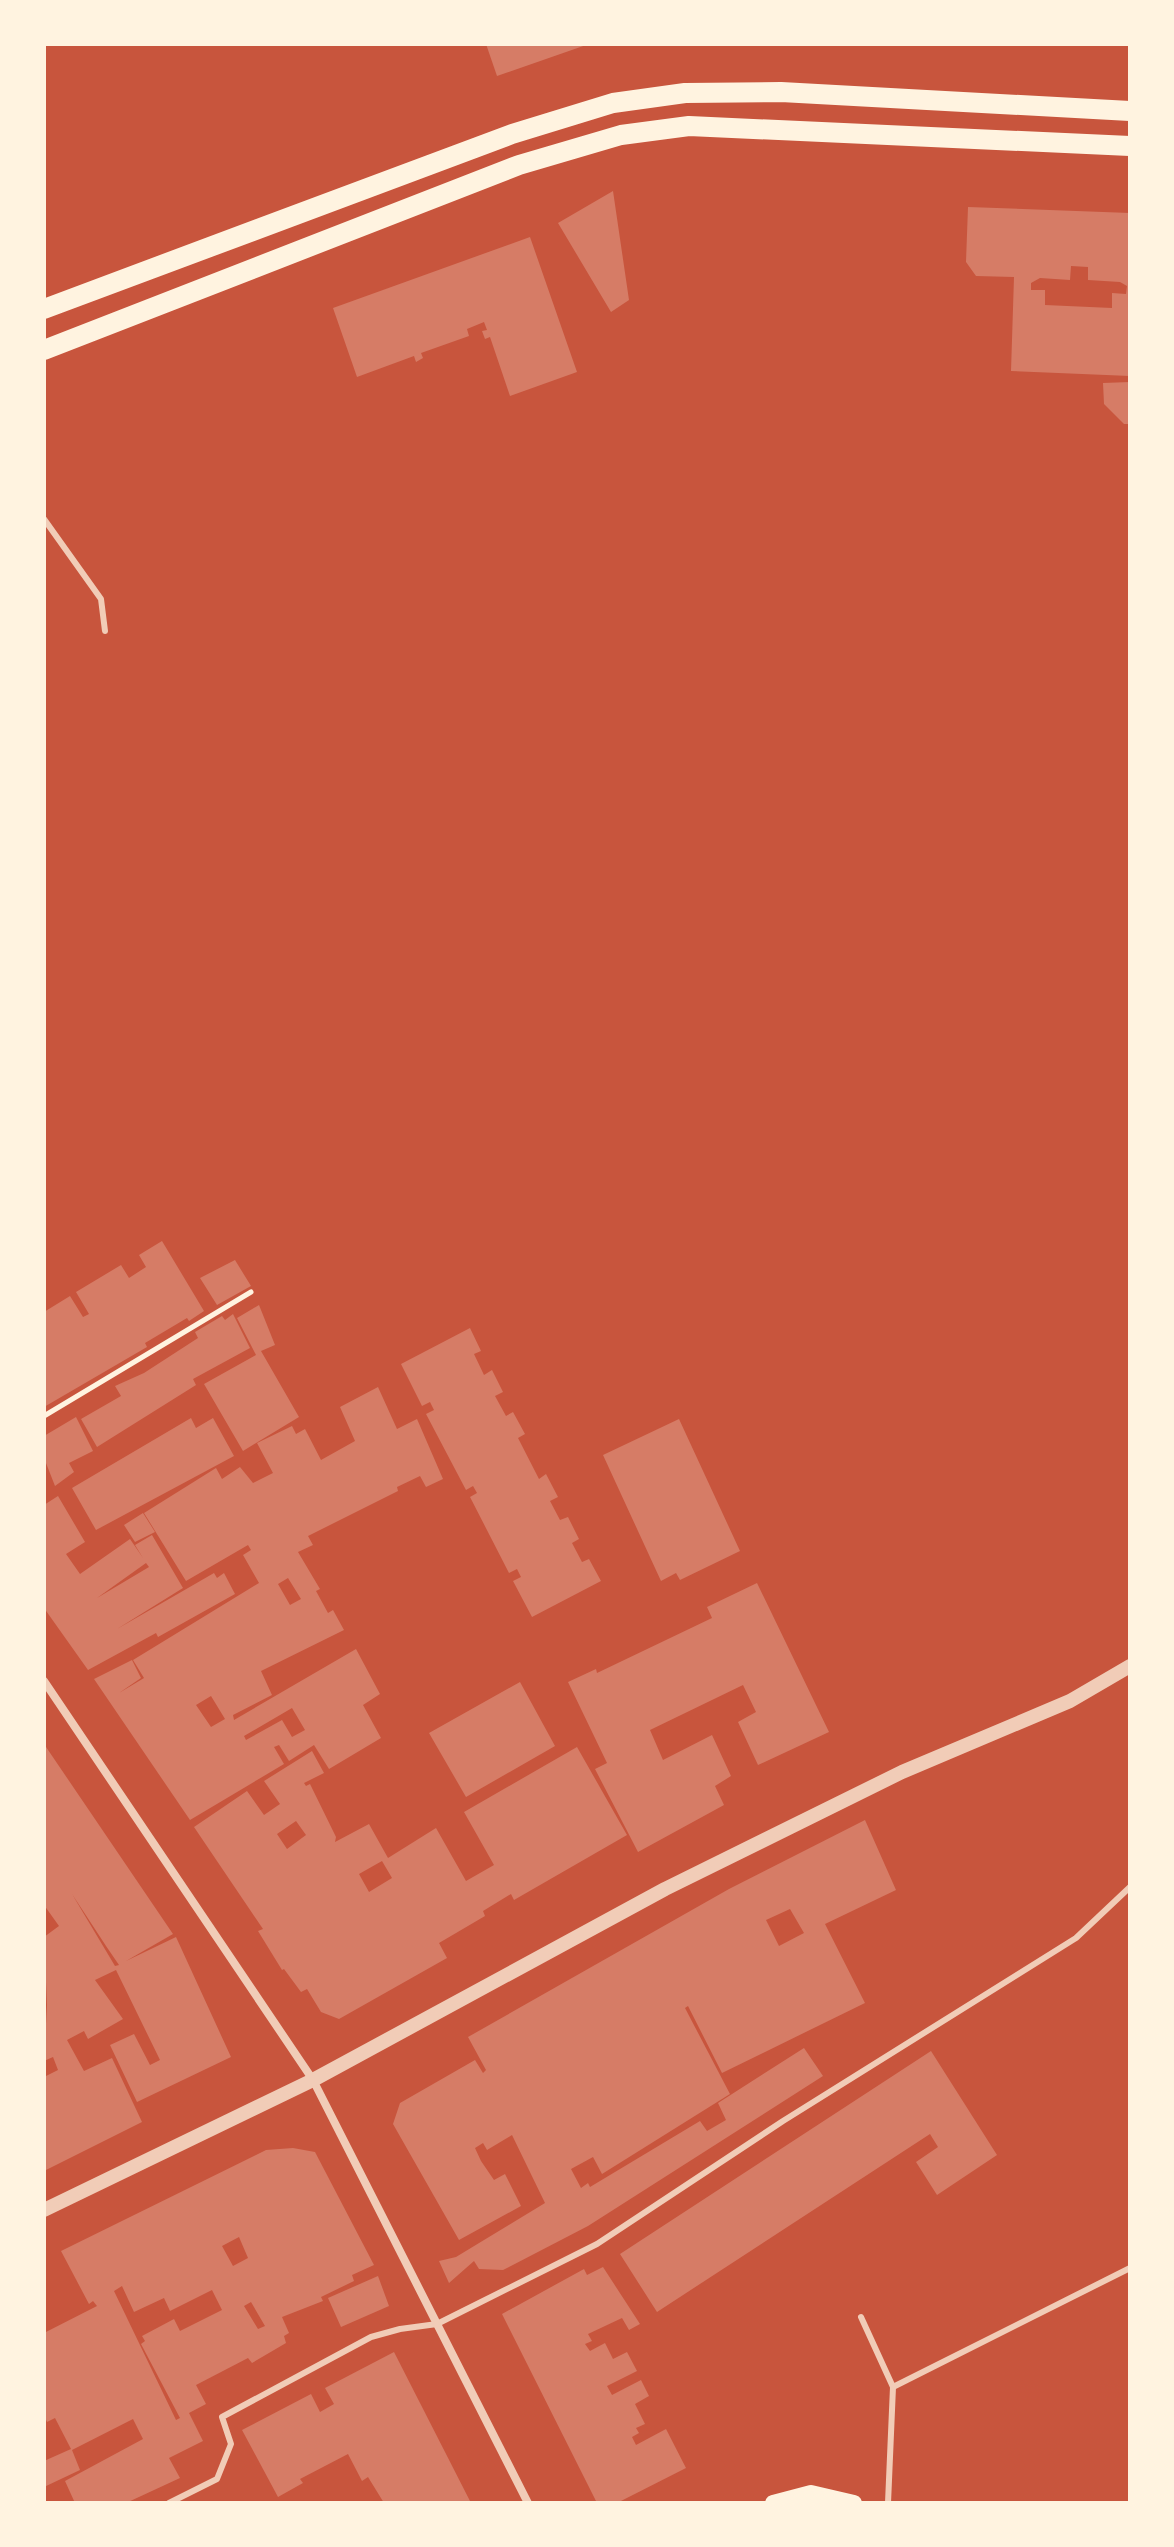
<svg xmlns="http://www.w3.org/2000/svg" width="1174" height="2547" viewBox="0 0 1174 2547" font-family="'DM Sans',sans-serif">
	<rect width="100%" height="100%" fill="#c8553d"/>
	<path fill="#d67c66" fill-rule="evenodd" d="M 486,44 L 589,44 L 497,76 Z
		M 613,191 L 629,300 L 611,312 L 558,223 Z
		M 968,207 L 1130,213 L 1130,376 L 1011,371 L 1014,277 L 976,276 L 966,262 ZM 1071,266 L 1088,267 L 1088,280 L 1120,282 L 1127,286 L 1126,294 L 1112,293 L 1112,308 L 1045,305 L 1045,290 L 1031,290 L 1031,283 L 1040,278 L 1070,280 Z
		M 530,237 L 577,372 L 510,396 L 490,337 L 485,339 L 482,331 L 487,330 L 484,322 L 467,329 L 469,336 L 421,353 L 423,358 L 416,362 L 414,356 L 357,377 L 333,308 Z
		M 1130,382 L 1130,424 L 1124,424 L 1104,404 L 1103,383 Z
		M 162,1241 L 204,1311 L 189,1321 L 187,1318 L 145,1343 L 147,1347 L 44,1407 L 44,1312 L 70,1296 L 83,1317 L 89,1314 L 76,1292 L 121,1265 L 129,1278 L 146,1267 L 139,1255 Z
		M 235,1260 L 251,1286 L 217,1305 L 200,1278 Z
		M 259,1305 L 275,1345 L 261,1351 L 299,1417 L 243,1451 L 204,1384 L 256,1355 L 237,1318 Z
		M 233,1314 L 250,1348 L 193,1379 L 196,1385 L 97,1447 L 81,1419 L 121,1396 L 115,1386 L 144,1373 L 198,1338 L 195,1332 L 222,1316 L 225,1320 Z
		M 470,1328 L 481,1351 L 474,1354 L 484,1375 L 492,1370 L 503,1392 L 495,1396 L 506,1416 L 513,1412 L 525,1434 L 518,1438 L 539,1479 L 546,1474 L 558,1497 L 550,1501 L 560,1520 L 568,1517 L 579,1539 L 572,1543 L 582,1562 L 589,1559 L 601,1581 L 532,1617 L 513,1581 L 521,1577 L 517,1569 L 509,1573 L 470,1497 L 477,1493 L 473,1486 L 466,1490 L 426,1414 L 434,1410 L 430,1402 L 422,1406 L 401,1364 Z
		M 378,1387 L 397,1429 L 417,1419 L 443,1479 L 426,1487 L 420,1476 L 397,1487 L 398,1491 L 308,1536 L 313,1545 L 298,1552 L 320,1589 L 316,1591 L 328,1613 L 333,1610 L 344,1630 L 261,1671 L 272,1695 L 233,1715 L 234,1720 L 356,1649 L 380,1694 L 363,1705 L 381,1738 L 329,1769 L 314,1745 L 289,1761 L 279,1745 L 274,1747 L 284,1764 L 190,1820 L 94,1679 L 132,1660 L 141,1678 L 119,1693 L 144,1678 L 133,1660 L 259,1583 L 243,1555 L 251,1550 L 248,1545 L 186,1581 L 144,1513 L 216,1468 L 222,1479 L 240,1467 L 253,1483 L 273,1473 L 257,1443 L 292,1426 L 296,1434 L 305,1429 L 321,1460 L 355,1441 L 340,1407 ZM 288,1578 L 301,1599 L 290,1605 L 278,1584 ZM 211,1696 L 225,1719 L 211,1727 L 196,1705 ZM 292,1708 L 305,1730 L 292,1737 L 282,1720 L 246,1740 L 244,1736 Z
		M 76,1417 L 93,1451 L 69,1463 L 74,1472 L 55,1486 L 44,1458 L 44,1436 Z
		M 191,1418 L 196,1428 L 213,1418 L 234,1456 L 96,1530 L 72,1488 Z
		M 679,1419 L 740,1551 L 680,1580 L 676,1573 L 661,1581 L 603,1455 Z
		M 58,1496 L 85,1542 L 66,1554 L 80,1574 L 130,1539 L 143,1558 L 135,1545 L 152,1535 L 183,1588 L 117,1629 L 214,1573 L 217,1578 L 224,1573 L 235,1594 L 158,1637 L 156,1633 L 88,1670 L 44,1608 L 44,1505 ZM 146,1563 L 149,1567 L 97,1598 Z
		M 143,1513 L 155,1532 L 135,1542 L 124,1525 Z
		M 757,1583 L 829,1732 L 758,1765 L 738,1722 L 756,1712 L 743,1685 L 650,1730 L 663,1760 L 712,1735 L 731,1776 L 715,1786 L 724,1805 L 638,1852 L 595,1769 L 607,1763 L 568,1682 L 596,1669 L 597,1673 L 712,1618 L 707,1607 Z
		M 520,1682 L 555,1746 L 466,1797 L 429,1733 Z
		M 44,1744 L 173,1934 L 126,1961 L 176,1937 L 231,2057 L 137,2102 L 110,2045 L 134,2034 L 150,2065 L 160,2060 L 116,1970 L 95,1980 L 123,2019 L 88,2039 L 84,2031 L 67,2040 L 84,2071 L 112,2058 L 142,2122 L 44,2171 L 44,2077 L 58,2070 L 53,2057 L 44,2061 L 47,2005 L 44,1937 L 59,1926 L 44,1905 ZM 72,1894 L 106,1946 L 119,1965 L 115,1966 Z
		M 577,1747 L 627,1835 L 514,1900 L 511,1894 L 483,1911 L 485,1916 L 439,1943 L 447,1958 L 339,2019 L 321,2012 L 307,1989 L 301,1992 L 284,1969 L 282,1970 L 258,1931 L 263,1929 L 194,1827 L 247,1791 L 264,1815 L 280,1804 L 264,1781 L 312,1751 L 324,1773 L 304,1783 L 306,1786 L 310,1784 L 336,1837 L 335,1842 L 369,1824 L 388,1858 L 436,1828 L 466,1881 L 494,1865 L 464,1812 ZM 296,1821 L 306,1835 L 287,1849 L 277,1834 ZM 382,1861 L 392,1878 L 369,1892 L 359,1874 Z
		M 865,1820 L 896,1890 L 825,1924 L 865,2003 L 722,2073 L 688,2006 L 685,2008 L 730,2094 L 602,2174 L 593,2157 L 571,2169 L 581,2188 L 588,2183 L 590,2187 L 700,2121 L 707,2131 L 726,2120 L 718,2103 L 804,2048 L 823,2076 L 588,2226 L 503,2270 L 479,2269 L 474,2261 L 449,2283 L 439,2261 L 456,2257 L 545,2203 L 512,2135 L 487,2150 L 483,2143 L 475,2148 L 481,2161 L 494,2180 L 505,2174 L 521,2206 L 459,2240 L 393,2124 L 400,2103 L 475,2060 L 483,2073 L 486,2070 L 468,2037 L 729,1889 ZM 790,1909 L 804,1933 L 779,1946 L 766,1920 Z
		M 931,2051 L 997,2155 L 937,2195 L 916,2162 L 938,2147 L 930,2134 L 657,2312 L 620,2254 Z
		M 293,2148 L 315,2152 L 374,2265 L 352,2275 L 354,2281 L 321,2297 L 323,2301 L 282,2317 L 289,2333 L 284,2336 L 286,2343 L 252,2363 L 248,2358 L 196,2385 L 206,2404 L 189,2413 L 203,2441 L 169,2458 L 180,2478 L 126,2503 L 75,2503 L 65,2481 L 143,2439 L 133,2419 L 72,2450 L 80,2470 L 44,2487 L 44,2461 L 71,2449 L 55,2418 L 47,2422 L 44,2415 L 44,2333 L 97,2306 L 93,2301 L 89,2304 L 61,2251 L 266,2150 ZM 239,2237 L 248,2258 L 233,2266 L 222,2246 ZM 122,2286 L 134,2312 L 164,2298 L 170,2311 L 212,2290 L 222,2310 L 180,2331 L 174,2319 L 142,2336 L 145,2341 L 141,2344 L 180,2418 L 176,2420 L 114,2291 ZM 251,2302 L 265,2326 L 258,2329 L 244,2306 Z
		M 603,2267 L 640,2324 L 629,2330 L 622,2318 L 588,2334 L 592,2341 L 585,2344 L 590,2351 L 605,2343 L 613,2359 L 627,2352 L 637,2371 L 607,2386 L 612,2395 L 641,2380 L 649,2396 L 635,2404 L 645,2424 L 636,2428 L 639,2433 L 632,2437 L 636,2445 L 666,2429 L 686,2468 L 617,2503 L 597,2503 L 502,2314 L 584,2269 L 587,2275 Z
		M 378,2276 L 389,2306 L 341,2327 L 328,2298 Z
		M 394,2352 L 471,2503 L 384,2503 L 368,2477 L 362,2481 L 348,2454 L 300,2479 L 303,2483 L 278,2497 L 242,2430 L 311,2394 L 320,2412 L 334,2404 L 325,2388 Z"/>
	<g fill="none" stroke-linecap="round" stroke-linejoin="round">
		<path stroke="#fff3e0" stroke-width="5" d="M 44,1416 L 251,1292"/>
		<path stroke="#f1ccb7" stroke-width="6" d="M 44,519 L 101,599 L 105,631
			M 861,2317 L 893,2387 L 888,2503
			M 893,2387 L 1130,2268
			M 169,2503 L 217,2479 L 231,2444 L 222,2417 L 371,2337 L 400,2329 L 437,2324 L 597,2244 L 783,2121 L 1076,1938 L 1130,1887"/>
		<path stroke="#f1ccb7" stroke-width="8" d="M 44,1681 L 313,2080 L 528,2503"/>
		<path stroke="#f1ccb7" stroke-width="14" d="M 44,2210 L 313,2080 L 665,1889 L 902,1772 L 1070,1701 L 1130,1666"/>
		<path stroke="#fff3e0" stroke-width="16" d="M 773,2503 L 811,2493 L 854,2503"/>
		<path stroke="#fff3e0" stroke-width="20" d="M 44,309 L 512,134 L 613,103 L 685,93 L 781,92 L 1130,111
			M 44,350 L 519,165 L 621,135 L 689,126 L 1130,146"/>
	</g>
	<rect width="1174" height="2547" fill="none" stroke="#fff3e0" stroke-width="92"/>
</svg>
